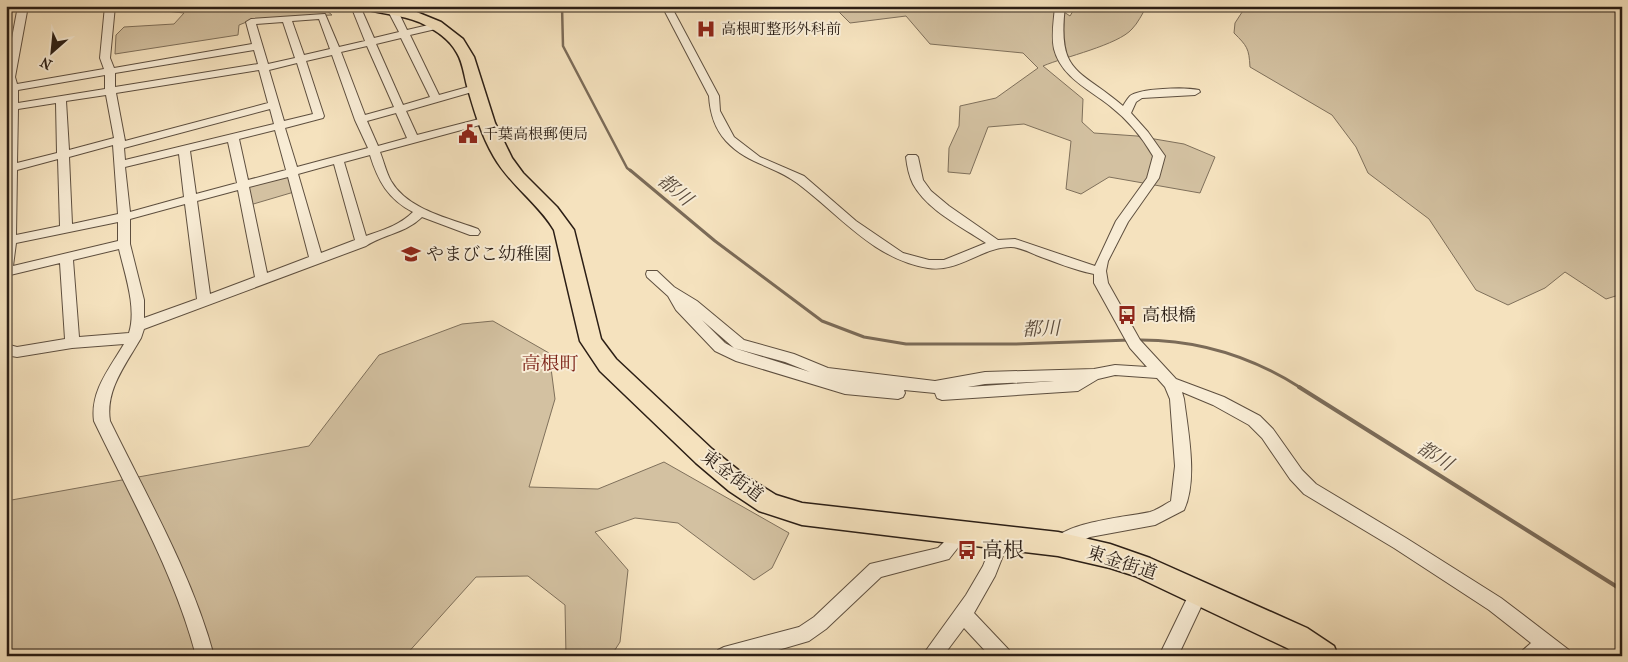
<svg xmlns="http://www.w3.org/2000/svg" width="1628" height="662" viewBox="0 0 1628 662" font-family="'IM FELL French Canon','Noto Serif JP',serif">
	<rect width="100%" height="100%" fill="#f5e2be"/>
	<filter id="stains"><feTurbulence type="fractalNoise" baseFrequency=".004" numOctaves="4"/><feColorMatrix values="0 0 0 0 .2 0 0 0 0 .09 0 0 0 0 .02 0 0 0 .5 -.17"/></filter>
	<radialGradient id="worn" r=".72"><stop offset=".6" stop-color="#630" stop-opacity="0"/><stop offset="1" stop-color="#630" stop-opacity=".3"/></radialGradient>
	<path fill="#d3c1a1" stroke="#7f705b" d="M 118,6 L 331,6 L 326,10 L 332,15 L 254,19 L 239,25 L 238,35 L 115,54 L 116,35 L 124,27 L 174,24 L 184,13 Z
		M 833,6 L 1055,6 L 1070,16 L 1076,6 L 1147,6 C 1142,14 1138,23 1132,29 C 1118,45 1064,57 1043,66 L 1083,99 L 1082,122 L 1094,133 L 1137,136 L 1184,144 L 1215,157 L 1200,193 L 1109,177 L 1081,194 L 1066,189 L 1071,141 L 1024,124 L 988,127 L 970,174 L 948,172 L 949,148 L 959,126 L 960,106 L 996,98 L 1038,68 L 1023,53 L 930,44 L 906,16 L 850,23 Z
		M 1246,6 L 1622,6 L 1622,294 L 1606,299 L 1565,272 L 1545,288 L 1508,305 L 1476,290 L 1429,219 L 1368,173 L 1356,147 L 1332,115 L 1250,67 C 1249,48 1247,46 1234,33 L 1235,23 Z
		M 289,173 L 294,192 L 250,205 L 246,185 Z
		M 493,321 L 549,353 L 555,399 L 529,487 L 598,489 L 664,462 L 789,533 L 772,568 L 754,580 L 678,523 L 635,518 L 595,532 L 628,570 L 620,642 L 611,656 L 566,656 L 565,605 L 528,576 L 476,577 L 405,656 L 6,656 L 6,501 L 309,446 L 379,355 L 462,324 Z"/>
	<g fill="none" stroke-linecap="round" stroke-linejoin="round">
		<path stroke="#7b6b58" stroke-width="2.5" d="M 562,6 L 563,46 L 627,168 L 631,171"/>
		<path stroke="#7b6b58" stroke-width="3" d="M 630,170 L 715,241 L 822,321 L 864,337 L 906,344 L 1016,344 L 1130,340
			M 1136,340 C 1196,339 1251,356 1301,388"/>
		<path stroke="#7b6b58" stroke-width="4" d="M 1299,387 L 1622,590"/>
		<g stroke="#5e4f3f" stroke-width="2">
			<path id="minor" d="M 18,6 L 28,6 L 15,77 L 17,84 L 104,69 L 100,58 L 105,6 L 115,6 L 110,58 L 114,68 L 252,44 L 246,22 L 251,19 L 325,14 L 339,47 L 365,41 L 351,6 L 360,6 L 374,38 L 399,32 L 387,9 L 392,6 L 397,9 L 407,30 L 437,23 L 442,26 L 440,28 L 410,35 L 439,95 L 475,85 L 480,88 L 479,90 L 406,111 L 417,135 L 487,117 L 492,120 L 491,122 L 380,152 C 384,162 386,172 391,181 C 408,210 449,218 478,229 L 480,232 L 478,235 L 470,235 L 422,217 C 406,233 384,234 366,246 L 144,329 L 141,338 C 126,364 105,390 110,421 C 147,497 192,574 214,656 L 196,656 C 175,575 130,496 94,421 C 90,392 109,369 124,344 L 72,348 L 17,357 L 6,355 L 6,344 L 17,347 L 65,339 L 60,263 L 6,276 L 8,92 L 6,92 L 6,70 ZM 319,19 L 330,49 L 304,55 L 292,21 ZM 283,22 L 295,58 L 268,64 L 256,24 ZM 401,38 L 430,97 L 403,105 L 376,44 ZM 367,46 L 394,107 L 365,115 L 341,52 ZM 254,50 L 258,64 L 115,87 L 115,73 ZM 332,55 L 355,120 L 368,148 L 297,167 L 285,128 L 323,118 L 324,116 L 306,61 ZM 297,63 L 313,114 L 284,121 L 269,70 ZM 259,70 L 268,103 L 125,141 L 116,93 ZM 105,75 L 105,89 L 18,103 L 18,90 ZM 106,95 L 114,138 L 69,150 L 66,101 ZM 56,103 L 57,153 L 17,163 L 18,109 ZM 270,109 L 274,124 L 125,160 L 124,148 ZM 396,113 L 407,138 L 378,146 L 367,121 ZM 275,130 L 286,170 L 248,180 L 239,139 ZM 228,142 L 237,183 L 196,194 L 190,151 ZM 113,145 L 118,214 L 72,224 L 69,157 ZM 179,154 L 184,197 L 130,212 L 125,167 ZM 370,155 C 378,181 388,199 413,212 C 400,225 383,230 366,236 L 344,162 ZM 58,159 L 60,226 L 16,235 L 17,170 ZM 334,164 L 355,240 L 321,253 L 298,174 ZM 288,177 L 309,257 L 267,273 L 249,187 ZM 238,190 L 255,277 L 210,294 L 197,201 ZM 185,204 L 197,299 L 144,318 L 144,300 L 130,244 L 130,219 ZM 118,222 L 118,241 L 13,266 L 16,243 ZM 119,249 C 125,275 137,308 129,333 L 79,337 L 73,260 Z
				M 662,6 L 671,6 L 719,96 L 720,111 L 734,137 L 760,157 L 804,176 L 856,221 L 903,253 L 929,260 L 944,260 L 986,243 C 962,227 927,210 913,184 C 909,176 907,166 906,157 L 908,155 L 916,155 L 918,157 L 923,180 L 931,191 L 949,206 L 998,240 L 1015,239 L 1095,266 L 1116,221 L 1147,178 L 1153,156 C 1142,137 1128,120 1110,106 C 1090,90 1061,77 1054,49 C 1051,35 1054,20 1055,6 L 1065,6 C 1057,75 1079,68 1123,106 C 1125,103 1127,99 1130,96 C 1139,88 1186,87 1199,90 L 1200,92 L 1195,95 L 1142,98 L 1136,102 L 1131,113 L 1148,132 L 1165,156 L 1159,178 L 1128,222 L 1108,261 L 1106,271 L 1108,283 L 1140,340 L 1176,379 L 1224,397 L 1260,416 L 1273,429 L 1302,470 L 1316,484 L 1406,538 L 1501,598 L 1569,650 L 1572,656 L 1546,654 L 1520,656 L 1523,650 L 1531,643 L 1489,610 L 1394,548 L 1304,494 L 1290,479 L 1262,438 L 1249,425 L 1213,405 L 1182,392 L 1184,399 C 1188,431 1198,480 1184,510 L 1155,525 L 1090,537 L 1059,551 L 1053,549 L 1051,544 C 1061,522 1127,517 1150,512 C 1157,510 1164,505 1171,501 L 1175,466 L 1170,399 L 1165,387 L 1157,378 L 1115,375 L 1098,379 L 1078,391 L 942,400 L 937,398 L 935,393 L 904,390 L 905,393 L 903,397 L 898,399 L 845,394 L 736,361 L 715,351 L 676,310 L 668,296 L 647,277 L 646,274 L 647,271 L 657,271 L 674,287 L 697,301 L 744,340 L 794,354 L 828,368 L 935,381 L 985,372 L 1094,369 L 1115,365 L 1147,367 L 1130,348 L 1094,283 L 1094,274 C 1074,270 1055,262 1036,255 C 1029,252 1019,247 1011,247 C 982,247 958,273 928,268 C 873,259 839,214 797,183 C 775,166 747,164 726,141 C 714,128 710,112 709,96 ZM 702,320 L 734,348 L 725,343 ZM 734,348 L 785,362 L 810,372 ZM 1054,381 L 968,387 L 985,384 Z
				M 953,526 L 959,528 L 961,533 L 960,545 L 949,559 L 881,577 L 826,629 L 809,641 L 758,656 L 715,656 L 718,650 L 724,647 L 799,627 L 814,617 L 870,564 L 938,548 L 944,542 L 947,528 Z
				M 1002,531 L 1008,533 L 1010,538 L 995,576 L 974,613 L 1009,650 L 1012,656 L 990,656 L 964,628 L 943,656 L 922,656 L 966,595 L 983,566 L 996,533 Z
				M 1199,584 L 1205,586 L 1208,592 L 1178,656 L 1159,656 L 1193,586 Z"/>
		</g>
		<g stroke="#2b1e15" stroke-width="3">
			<path id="highway" d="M 362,6 L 396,6 L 414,11 L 441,22 L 463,39 L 474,57 L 495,123 L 512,158 L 523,173 L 557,207 L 574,230 L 601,339 L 616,359 L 712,449 L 747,477 L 776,495 L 802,503 L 1058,532 L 1110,544 L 1150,558 L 1307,628 L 1334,646 L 1338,656 L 1299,656 L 1287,648 L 1135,576 L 1110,568 L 1058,556 L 802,525 L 759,511 L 729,491 L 696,463 L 600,371 L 580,341 L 554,230 C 538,203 510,185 494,157 C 481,135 474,110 467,86 C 464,75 463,63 457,53 C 449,38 434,29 419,22 C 402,15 383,14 364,9 Z"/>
		</g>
		<use href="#minor" fill="#f8ecd5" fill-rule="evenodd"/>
		<use href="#highway" fill="#f5e2be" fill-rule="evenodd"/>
	</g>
	<defs>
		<g id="hospital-bare" transform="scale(1.5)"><path d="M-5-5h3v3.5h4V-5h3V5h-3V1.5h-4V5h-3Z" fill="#8f2418" stroke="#f8ecd5" stroke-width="2.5" paint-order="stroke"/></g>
		<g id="civic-bare" transform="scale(1.5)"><path d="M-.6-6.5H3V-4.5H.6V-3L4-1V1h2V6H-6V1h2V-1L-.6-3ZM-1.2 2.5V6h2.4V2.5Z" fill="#8f2418" stroke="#f8ecd5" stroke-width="2.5" paint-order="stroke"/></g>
		<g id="school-bare" transform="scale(1.5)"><path d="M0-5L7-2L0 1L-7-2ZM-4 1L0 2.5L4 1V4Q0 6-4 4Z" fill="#8f2418" stroke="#f8ecd5" stroke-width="2.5" paint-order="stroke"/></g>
		<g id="bus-bare" transform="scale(1.5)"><path d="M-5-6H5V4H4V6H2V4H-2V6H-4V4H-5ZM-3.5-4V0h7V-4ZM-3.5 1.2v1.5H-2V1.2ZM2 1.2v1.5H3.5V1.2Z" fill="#8f2418" stroke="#f8ecd5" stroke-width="2.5" paint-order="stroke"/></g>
	</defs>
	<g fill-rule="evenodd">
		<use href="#hospital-bare" x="706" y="29"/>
		<use href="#civic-bare" x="468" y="134"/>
		<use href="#school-bare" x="411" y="254"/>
		<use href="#bus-bare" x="1127" y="315"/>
		<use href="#bus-bare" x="967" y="550"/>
	</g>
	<g text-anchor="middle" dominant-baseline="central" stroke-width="4" stroke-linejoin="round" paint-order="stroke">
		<g font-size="15" fill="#2b1e15" stroke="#f8ecd5" text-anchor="start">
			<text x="721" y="29">高根町整形外科前</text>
			<text x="483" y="134">千葉高根郵便局</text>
		</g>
		<g font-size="18" fill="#2b1e15" stroke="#f8ecd5" text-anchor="start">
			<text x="426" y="254">やまびこ幼稚園</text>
			<text x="1142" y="315">高根橋</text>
		</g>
		<g font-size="18" fill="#2b1e15" stroke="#f8ecd5">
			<text transform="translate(732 476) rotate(37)">東金街道</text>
			<text transform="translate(1122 563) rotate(18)">東金街道</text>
		</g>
		<g font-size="19" font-style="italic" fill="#5a4b3c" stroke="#f8ecd5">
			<text transform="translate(675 190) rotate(40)">都川</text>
			<text transform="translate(1041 329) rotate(-2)">都川</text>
			<text transform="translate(1435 456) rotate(32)">都川</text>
		</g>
		<g font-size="19" fill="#7a1f14" stroke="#f8ecd5">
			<text x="550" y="364">高根町</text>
		</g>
		<g font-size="21" fill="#2b1e15" stroke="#f8ecd5" text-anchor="start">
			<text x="982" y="550">高根</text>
		</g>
	</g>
	<rect width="1628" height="662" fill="none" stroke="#f5e2be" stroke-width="25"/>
	<rect x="8" y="8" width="1613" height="647" fill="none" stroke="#2b1e15" stroke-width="2.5"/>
	<rect x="12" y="12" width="1603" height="637" fill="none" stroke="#2b1e15"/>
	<g transform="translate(52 52) rotate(207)" stroke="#f8ecd5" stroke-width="4" paint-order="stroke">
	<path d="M0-4L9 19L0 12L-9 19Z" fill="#2b1e15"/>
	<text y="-8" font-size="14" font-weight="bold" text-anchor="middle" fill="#2b1e15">N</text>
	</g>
	<rect width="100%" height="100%" filter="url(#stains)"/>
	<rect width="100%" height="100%" fill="url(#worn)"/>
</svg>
